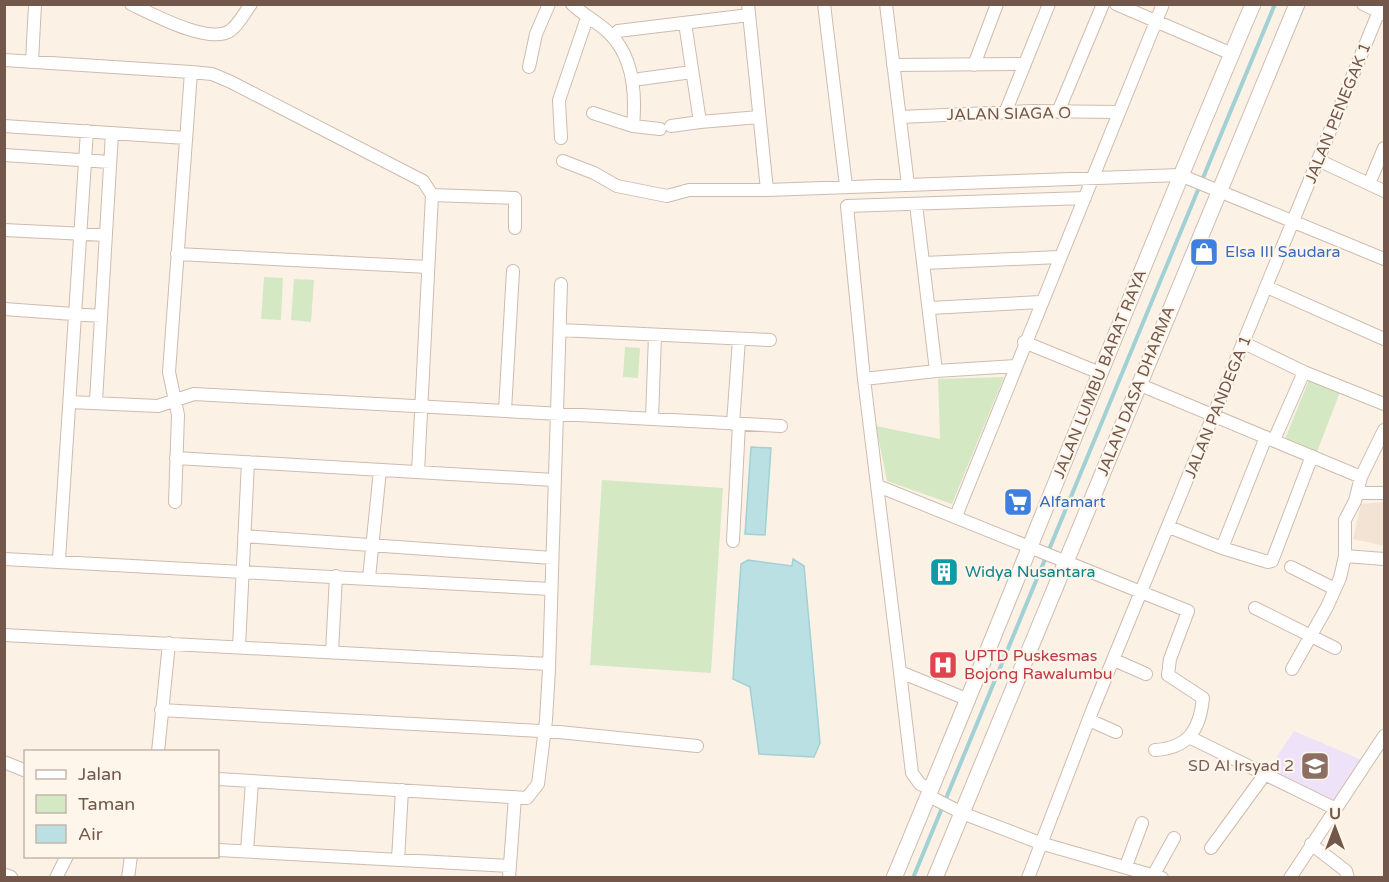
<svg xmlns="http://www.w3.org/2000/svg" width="1389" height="882" viewBox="0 0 1389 882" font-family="'Varela Round',sans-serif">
	<rect width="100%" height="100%" fill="#fbf2e5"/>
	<path fill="#f3e3d4" d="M 1384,502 L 1384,546 L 1353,539 L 1361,504 Z"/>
	<path fill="#eee2f8" d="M 1294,731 L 1362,760 L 1331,803 L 1267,771 Z"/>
	<path fill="#d5e8c4" d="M 264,277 L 283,278 L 281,320 L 261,319 Z
		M 294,279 L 314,280 L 311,322 L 291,320 Z
		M 625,347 L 640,348 L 638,378 L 623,377 Z
		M 1004,377 L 952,504 L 887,481 L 876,426 L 940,439 L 938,379 Z
		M 1309,380 L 1340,392 L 1317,452 L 1285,439 Z
		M 602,480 L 723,488 L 711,673 L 590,665 Z"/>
	<path fill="#bbe0e4" stroke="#a1d0d5" stroke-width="1.5" d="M 751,447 L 771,448 L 765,535 L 745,534 Z
		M 793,559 L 804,566 L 820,743 L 814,757 L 759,754 L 750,687 L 733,679 L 741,564 L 748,560 L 792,566 Z"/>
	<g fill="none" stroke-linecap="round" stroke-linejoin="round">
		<path stroke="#a1d0d5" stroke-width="4" d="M 913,878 L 1275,4"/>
		<g stroke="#cebbaf" stroke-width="14">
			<path id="minor" d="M 131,4 C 152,14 211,46 231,30 C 239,24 245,12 251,4
				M 572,4 C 583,15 598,22 609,33 C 634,57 636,95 633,126 L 660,129
				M 748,4 L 767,190
				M 824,4 L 846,186
				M 886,4 L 908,185
				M 1116,4 L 1232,54
				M 1363,4 L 1384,14
				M 685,23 L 700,122 L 759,117
				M 618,31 L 749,15
				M 4,60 L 191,72 L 169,372 L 178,415 L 175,502
				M 32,62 L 35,4
				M 893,65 L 1025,64
				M 974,65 L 997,4
				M 529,67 L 536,34 L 549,4
				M 191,72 L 212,74 L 231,82 L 423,181 L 432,195 L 418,472
				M 640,79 L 692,72
				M 1058,112 L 1103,4
				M 593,113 L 633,126
				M 1005,113 L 1049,4
				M 900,117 L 1033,111 L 1118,112
				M 4,126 L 186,138
				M 671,126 L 700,122
				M 561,138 L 559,100 L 587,18
				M 4,155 L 110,162
				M 1318,160 L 1384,191
				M 563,161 L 594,173 L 617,186 L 667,196 L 689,190 L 767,190 L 1180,175 L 1384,259
				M 1369,184 L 1384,148
				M 432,195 L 515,198 L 515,228
				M 916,204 L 936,371
				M 4,230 L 106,235
				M 177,254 L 428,267
				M 924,263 L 1059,257
				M 1267,287 L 1384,339
				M 930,308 L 1041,302
				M 4,309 L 101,316
				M 560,330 L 770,340
				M 1024,342 L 1100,373
				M 1244,343 L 1304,372 L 1384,404
				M 864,379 L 936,371 L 1016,366
				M 1138,384 L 1361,477
				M 96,401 L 112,133
				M 70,402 L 158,406 L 194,394 L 781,426
				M 505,410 L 513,271
				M 652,419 L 655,335
				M 733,424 L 739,339
				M 1274,440 L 1304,372
				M 176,458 L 554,480
				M 878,486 L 1188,611 L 1170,659 L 1168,675 L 1203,698 C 1200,729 1189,748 1155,750
				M 1357,493 L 1384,493
				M 956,516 L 1163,4
				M 1169,527 L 1222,548 L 1268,562 L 1272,561 L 1312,456
				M 244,536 L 552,558
				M 733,541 L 739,424
				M 1222,548 L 1266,437
				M 1345,556 L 1384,559
				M 4,559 L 551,589
				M 59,560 L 87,131
				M 1291,567 L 1335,589
				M 369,578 L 380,470
				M 1255,608 L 1335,648
				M 4,635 L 549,664
				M 239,647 L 248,462
				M 332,652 L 336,576
				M 1114,660 L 1146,674
				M 1292,669 L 1327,607 L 1340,578 L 1345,556 L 1345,520 L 1355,501 L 1361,477 L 1384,430
				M 900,672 L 912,773 L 920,784 L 931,789
				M 969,700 L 900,672 L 864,379 L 847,206 L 1085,198
				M 161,710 L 559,732 L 697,746
				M 1089,720 L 1116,732
				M 1191,738 L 1334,808
				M 158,752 L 169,643
				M 4,762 L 26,771
				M 218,779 L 527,798 L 538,784 L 546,720 L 549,669 L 561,284
				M 929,796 L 962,813 L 1040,843 L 1162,878
				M 1311,844 L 1346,871 L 1348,878
				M 1211,848 L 1265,774
				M 218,850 L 510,866
				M 247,851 L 252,782
				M 398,860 L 402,790
				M 1126,866 L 1142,823
				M 1154,874 L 1174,838
				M 56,878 L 67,856
				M 128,878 L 131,856
				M 509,878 L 515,797
				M 1028,878 L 1092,711 L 1382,4
				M 1290,878 L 1384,736"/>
		</g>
		<g stroke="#cebbaf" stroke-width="17">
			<path id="tertiary" d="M 4,876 L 10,878
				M 894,878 C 1016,587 1129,294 1253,4
				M 935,878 L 1297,4"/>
		</g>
		<use href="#minor" stroke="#fff" stroke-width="12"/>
		<use href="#tertiary" stroke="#fff" stroke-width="15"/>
	</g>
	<defs>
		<g id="shop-square" transform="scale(1.5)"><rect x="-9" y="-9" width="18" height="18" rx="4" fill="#3f7fe0" stroke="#fef6eb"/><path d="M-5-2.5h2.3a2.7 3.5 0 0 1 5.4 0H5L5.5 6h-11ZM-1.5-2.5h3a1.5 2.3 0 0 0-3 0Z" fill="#fff"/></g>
		<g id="supermarket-square" transform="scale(1.5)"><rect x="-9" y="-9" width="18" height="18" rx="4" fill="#3f7fe0" stroke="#fef6eb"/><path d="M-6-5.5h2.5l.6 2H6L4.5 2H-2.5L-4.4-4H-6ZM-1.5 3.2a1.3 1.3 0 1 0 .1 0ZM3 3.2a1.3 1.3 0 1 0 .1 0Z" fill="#fff"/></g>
		<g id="building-square" transform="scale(1.5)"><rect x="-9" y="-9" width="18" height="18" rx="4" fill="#0f9aa8" stroke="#fef6eb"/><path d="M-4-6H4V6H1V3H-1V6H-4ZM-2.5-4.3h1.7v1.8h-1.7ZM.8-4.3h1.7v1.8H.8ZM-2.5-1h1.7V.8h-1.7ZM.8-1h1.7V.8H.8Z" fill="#fff"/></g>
		<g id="hospital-square" transform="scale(1.5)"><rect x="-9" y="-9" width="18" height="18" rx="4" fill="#e0444e" stroke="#fef6eb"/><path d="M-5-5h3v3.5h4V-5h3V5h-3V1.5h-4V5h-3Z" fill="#fff"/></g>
		<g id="school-square" transform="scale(1.5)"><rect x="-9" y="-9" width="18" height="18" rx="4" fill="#8d6e63" stroke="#fef6eb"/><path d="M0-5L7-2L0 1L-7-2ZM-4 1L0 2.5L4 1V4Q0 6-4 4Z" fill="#fff"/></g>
	</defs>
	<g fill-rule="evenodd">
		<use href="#shop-square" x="1204" y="252"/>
		<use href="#supermarket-square" x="1018" y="502"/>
		<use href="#building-square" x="944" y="572"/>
		<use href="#hospital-square" x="943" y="665"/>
		<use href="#school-square" x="1315" y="766"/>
	</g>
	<g text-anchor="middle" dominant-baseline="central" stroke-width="4.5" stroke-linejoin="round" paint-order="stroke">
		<g font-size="16" fill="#73574b" stroke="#fef6eb">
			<text transform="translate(1338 113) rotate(-68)">JALAN PENEGAK 1</text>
			<text transform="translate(1009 114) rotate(-1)">JALAN SIAGA O</text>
			<text transform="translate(1100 374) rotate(-68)">JALAN LUMBU BARAT RAYA</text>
			<text transform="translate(1136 391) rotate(-68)">JALAN DASA DHARMA</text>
			<text transform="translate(1218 407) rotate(-68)">JALAN PANDEGA 1</text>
		</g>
		<g font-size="16" fill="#366cbe" stroke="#fef6eb" text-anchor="start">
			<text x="1225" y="252">Elsa III Saudara</text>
			<text x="1039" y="502">Alfamart</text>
		</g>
		<g font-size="16" fill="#0d838f" stroke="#fef6eb" text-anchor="start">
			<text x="965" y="572">Widya Nusantara</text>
		</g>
		<g font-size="16" fill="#be3a42" stroke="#fef6eb" text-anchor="start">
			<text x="964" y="656">UPTD Puskesmas<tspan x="964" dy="18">Bojong Rawalumbu</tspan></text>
		</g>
		<g font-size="16" fill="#785e54" stroke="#fef6eb" text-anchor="end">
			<text x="1294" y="766">SD Al Irsyad 2</text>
		</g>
	</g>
	<rect width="1389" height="882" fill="none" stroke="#73574b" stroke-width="12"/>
	<rect x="24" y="750" width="195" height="108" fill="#fef6eb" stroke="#c6b6ab" stroke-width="1.5"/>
	<rect x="36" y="770" width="30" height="9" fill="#ffffff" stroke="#c6b6ab" stroke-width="1.5"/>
	<text x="78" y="780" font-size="18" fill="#73574b">Jalan</text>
	<rect x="36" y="795" width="30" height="18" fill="#d5e8c4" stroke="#c6b6ab" stroke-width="1.5"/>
	<text x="78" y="810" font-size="18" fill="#73574b">Taman</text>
	<rect x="36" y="825" width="30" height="18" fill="#bbe0e4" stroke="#c6b6ab" stroke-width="1.5"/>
	<text x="78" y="840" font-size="18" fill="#73574b">Air</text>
	<g transform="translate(1335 828)" stroke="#fef6eb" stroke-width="4.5" paint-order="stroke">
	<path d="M0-4.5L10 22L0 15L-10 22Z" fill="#73574b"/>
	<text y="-9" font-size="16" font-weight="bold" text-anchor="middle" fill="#73574b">U</text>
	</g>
</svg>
